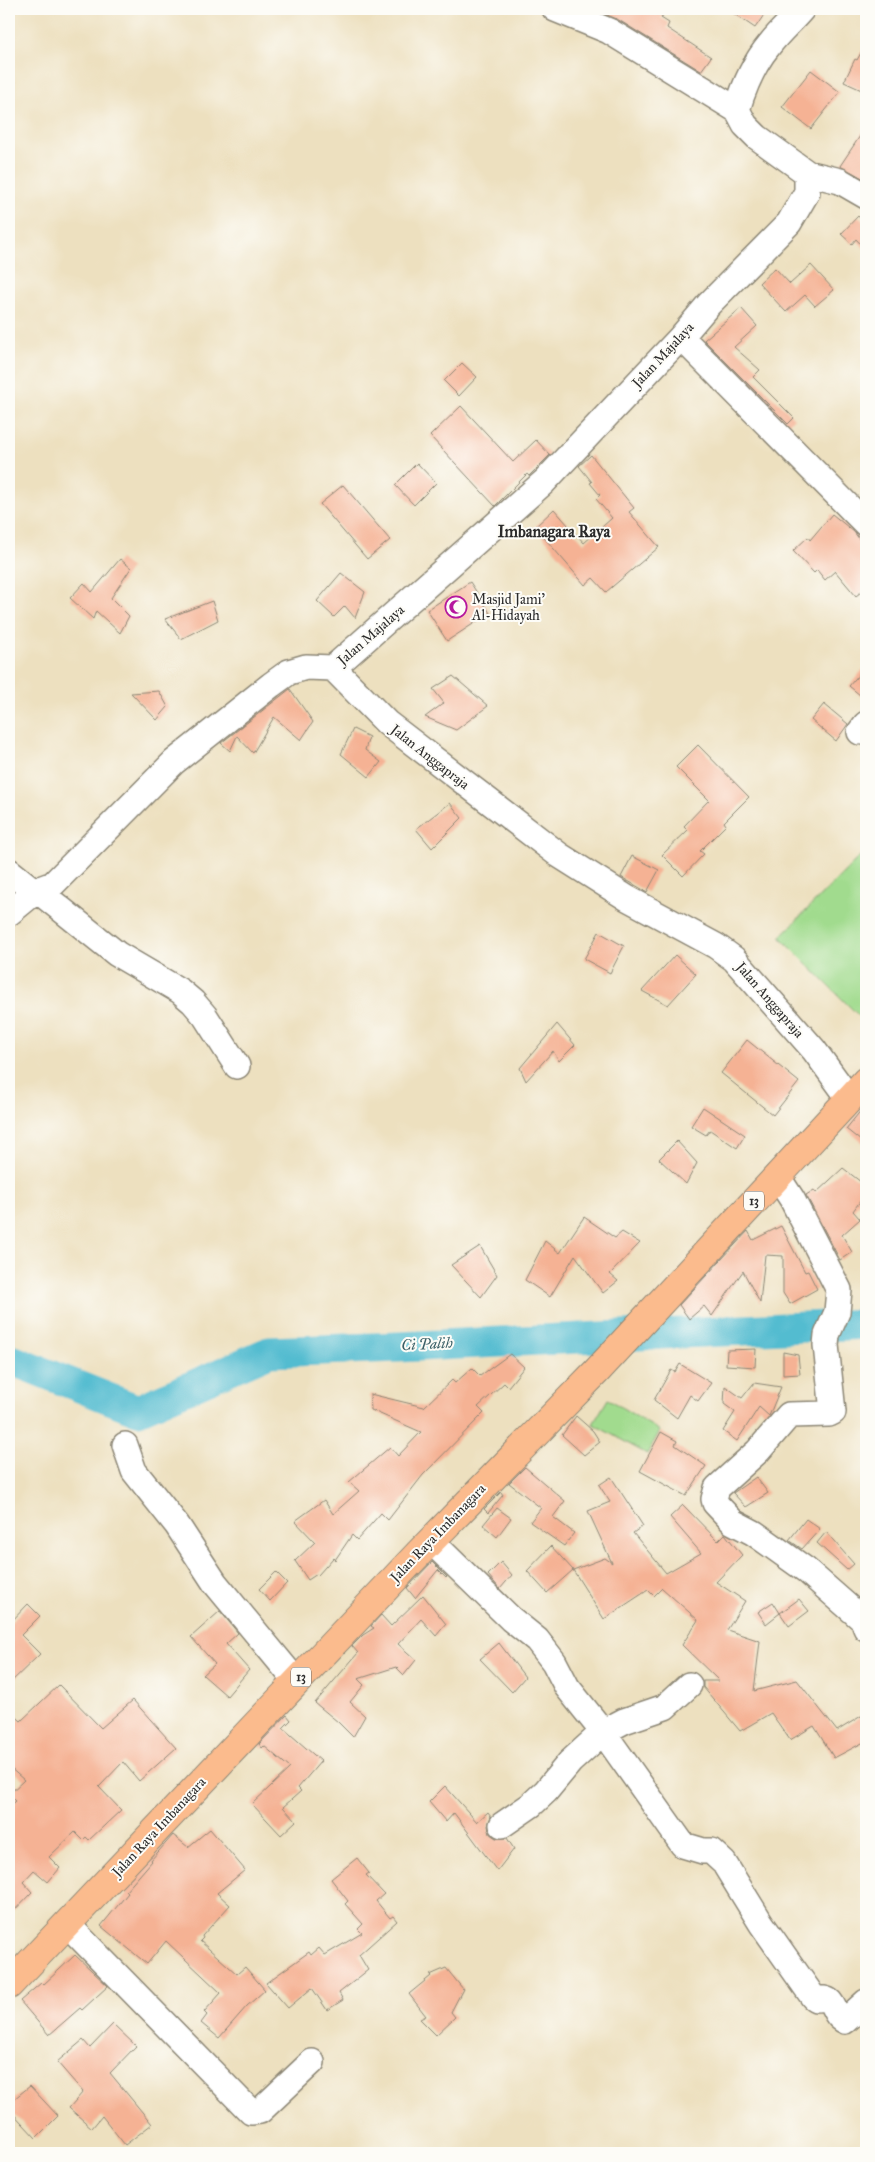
<svg xmlns="http://www.w3.org/2000/svg" width="875" height="2162" viewBox="0 0 875 2162" font-family="'IM FELL Great Primer',serif">
	<rect width="100%" height="100%" fill="#fdfcf7"/>
	<filter id="ink" filterUnits="userSpaceOnUse"><feTurbulence type="fractalNoise" baseFrequency=".02" numOctaves="2"/><feDisplacementMap in="SourceGraphic" scale="10" xChannelSelector="R" yChannelSelector="G"/><feConvolveMatrix kernelMatrix="1 2 1 2 8 2 1 2 1" color-interpolation-filters="sRGB"/></filter>
	<filter id="wash" filterUnits="userSpaceOnUse"><feTurbulence type="fractalNoise" baseFrequency=".0096" numOctaves="4" result="noise"/><feDisplacementMap in="SourceGraphic" scale="20" xChannelSelector="R" yChannelSelector="G"/><feGaussianBlur stdDeviation="1.12" result="paint"/><feColorMatrix in="noise" values="0 0 0 0 0 0 0 0 0 0 0 0 0 0 0 0 0 1.4 0 .05"/><feComposite in="paint" operator="in"/></filter>
	<g filter="url(#wash)">
		<rect width="100%" height="100%" fill="#ede0bf"/>
		<path fill="#a1db8e" stroke="#66835c" d="M 866,850 L 866,1023 L 780,937 Z
			M 608,1399 L 660,1431 L 647,1454 L 593,1424 Z"/>
		<g fill="none" stroke-linecap="round" stroke-linejoin="round">
			<path stroke="#53bcd0" stroke-width="31" d="M 9,1359 L 138,1410 L 269,1352 L 399,1347 L 866,1324"/>
		</g>
		<g id="blocks">
			<path fill="#f5b294" d="M 592,9 L 667,9 L 661,18 L 669,23 L 667,28 L 711,57 L 701,71 L 617,19 Z
				M 727,9 L 768,9 L 755,28 Z
				M 866,44 L 866,92 L 844,82 L 855,59 L 857,60 Z
				M 811,70 L 840,92 L 811,129 L 782,107 Z
				M 866,127 L 866,180 L 840,166 Z
				M 858,216 L 866,224 L 866,250 L 856,239 L 852,244 L 841,234 Z
				M 811,265 L 834,290 L 815,306 L 805,295 L 786,312 L 759,283 L 775,268 L 790,284 Z
				M 741,308 L 757,326 L 734,347 L 760,370 L 753,377 L 794,418 L 788,424 L 704,340 Z
				M 462,363 L 477,377 L 459,396 L 444,381 Z
				M 461,406 L 513,462 L 536,440 L 550,455 L 529,476 L 527,474 L 495,506 L 430,436 Z
				M 591,455 L 634,508 L 629,512 L 659,547 L 606,592 L 593,578 L 585,585 L 535,527 L 554,509 L 584,543 L 612,518 L 596,499 L 600,495 L 590,483 L 592,482 L 579,466 Z
				M 417,463 L 436,483 L 414,505 L 395,485 Z
				M 343,485 L 390,540 L 367,559 L 320,504 Z
				M 832,514 L 854,532 L 866,548 L 866,588 L 856,596 L 835,571 L 825,580 L 817,570 L 814,573 L 793,551 L 808,537 L 810,540 Z
				M 120,559 L 131,568 L 111,598 L 129,616 L 120,633 L 96,611 L 93,619 L 70,598 L 84,583 L 92,592 Z
				M 341,573 L 365,592 L 355,618 L 345,606 L 334,617 L 317,601 Z
				M 470,582 L 490,613 L 447,641 L 427,610 Z
				M 212,601 L 218,620 L 181,639 L 165,619 Z
				M 866,666 L 866,700 L 849,686 Z
				M 453,676 L 488,706 L 456,730 L 425,717 L 444,703 L 433,689 Z
				M 290,689 L 313,722 L 301,740 L 274,717 L 253,753 L 237,736 L 230,751 L 221,743 Z
				M 159,691 L 168,707 L 157,720 L 131,693 Z
				M 824,704 L 848,724 L 836,741 L 811,720 Z
				M 353,729 L 369,737 L 365,750 L 381,762 L 369,777 L 341,754 Z
				M 698,745 L 749,797 L 724,822 L 726,825 L 700,851 L 704,854 L 683,876 L 662,855 L 688,830 L 684,826 L 709,800 L 676,767 Z
				M 450,803 L 462,818 L 432,848 L 416,829 Z
				M 632,856 L 659,870 L 647,892 L 621,877 Z
				M 599,932 L 624,946 L 610,973 L 584,959 Z
				M 675,955 L 696,974 L 668,1005 L 642,991 Z
				M 557,1024 L 575,1045 L 559,1061 L 553,1051 L 526,1081 L 520,1068 Z
				M 747,1040 L 799,1082 L 773,1115 L 721,1073 Z
				M 866,1104 L 866,1145 L 846,1129 Z
				M 703,1107 L 745,1135 L 737,1148 L 710,1130 L 706,1135 L 691,1126 Z
				M 677,1141 L 697,1163 L 686,1184 L 659,1159 Z
				M 843,1168 L 866,1186 L 866,1193 L 853,1211 L 860,1219 L 842,1235 L 852,1252 L 840,1260 L 806,1195 L 814,1190 L 816,1193 Z
				M 584,1217 L 615,1238 L 622,1232 L 640,1243 L 610,1274 L 618,1281 L 603,1293 L 575,1255 L 550,1297 L 525,1280 L 545,1241 L 560,1253 Z
				M 781,1226 L 805,1272 L 808,1271 L 817,1289 L 790,1304 L 783,1293 L 783,1256 L 765,1255 L 760,1303 L 743,1271 L 712,1316 L 704,1306 L 689,1319 L 679,1305 L 748,1231 L 753,1240 Z
				M 480,1246 L 497,1275 L 481,1297 L 451,1265 Z
				M 756,1349 L 755,1367 L 726,1365 L 727,1350 Z
				M 783,1352 L 798,1355 L 800,1374 L 783,1375 Z
				M 510,1354 L 524,1367 L 508,1387 L 504,1383 L 478,1407 L 484,1413 L 423,1475 L 388,1520 L 381,1513 L 357,1540 L 352,1535 L 335,1560 L 333,1558 L 318,1575 L 317,1574 L 308,1580 L 295,1561 L 315,1542 L 295,1521 L 324,1500 L 333,1514 L 359,1491 L 349,1482 L 390,1447 L 398,1456 L 421,1432 L 371,1410 L 370,1394 L 424,1407 L 452,1380 L 455,1383 L 472,1368 L 480,1376 Z
				M 680,1364 L 711,1383 L 698,1401 L 690,1395 L 677,1418 L 654,1400 L 671,1370 L 675,1372 Z
				M 754,1383 L 781,1387 L 769,1416 L 759,1407 L 737,1441 L 723,1431 L 735,1412 L 724,1404 L 725,1386 L 742,1398 Z
				M 576,1416 L 593,1431 L 600,1442 L 584,1455 L 562,1435 Z
				M 661,1432 L 677,1441 L 675,1445 L 706,1466 L 686,1496 L 640,1471 Z
				M 525,1467 L 565,1501 L 553,1517 L 574,1533 L 564,1546 L 530,1522 L 541,1508 L 509,1483 Z
				M 611,1477 L 643,1526 L 633,1533 L 666,1573 L 701,1553 L 670,1517 L 683,1505 L 718,1541 L 725,1534 L 742,1555 L 716,1582 L 745,1601 L 727,1630 L 760,1641 L 754,1691 L 797,1680 L 837,1731 L 866,1713 L 866,1741 L 834,1758 L 814,1726 L 790,1740 L 771,1713 L 740,1731 L 703,1687 L 703,1681 L 719,1681 L 682,1645 L 698,1620 L 662,1588 L 654,1596 L 648,1590 L 604,1619 L 573,1570 L 605,1558 L 612,1563 L 588,1511 L 610,1502 L 599,1485 Z
				M 756,1477 L 768,1493 L 746,1507 L 733,1493 Z
				M 501,1492 L 503,1495 L 488,1513 L 484,1509 Z
				M 497,1508 L 511,1518 L 497,1537 L 483,1525 Z
				M 806,1519 L 820,1529 L 802,1549 L 789,1540 Z
				M 826,1532 L 854,1564 L 847,1570 L 817,1543 Z
				M 551,1546 L 573,1570 L 547,1593 L 527,1571 Z
				M 432,1562 L 447,1577 L 446,1578 L 438,1570 L 415,1598 L 407,1588 Z
				M 501,1562 L 512,1575 L 500,1589 L 488,1575 Z
				M 276,1572 L 287,1583 L 270,1601 L 259,1589 Z
				M 423,1595 L 446,1624 L 436,1636 L 421,1619 L 398,1644 L 416,1660 L 404,1675 L 396,1667 L 358,1679 L 364,1685 L 350,1702 L 365,1716 L 353,1737 L 338,1722 L 315,1703 L 358,1653 L 352,1646 L 363,1635 L 374,1628 L 371,1626 L 381,1615 L 391,1626 Z
				M 799,1599 L 809,1611 L 789,1626 L 780,1613 Z
				M 773,1602 L 780,1613 L 766,1624 L 758,1612 Z
				M 28,1604 L 40,1616 L 21,1635 L 40,1654 L 9,1684 L 9,1624 Z
				M 220,1611 L 238,1633 L 226,1644 L 249,1670 L 227,1696 L 203,1675 L 215,1664 L 191,1637 Z
				M 499,1643 L 525,1677 L 512,1692 L 480,1659 Z
				M 59,1685 L 101,1728 L 133,1700 L 176,1748 L 139,1781 L 123,1762 L 99,1787 L 121,1810 L 89,1840 L 86,1837 L 83,1840 L 75,1832 L 49,1857 L 60,1868 L 48,1882 L 34,1870 L 23,1882 L 32,1892 L 9,1916 L 9,1807 L 16,1801 L 9,1794 L 24,1780 L 9,1767 L 9,1710 L 21,1721 Z
				M 287,1715 L 291,1720 L 283,1728 L 321,1761 L 298,1788 L 301,1791 L 283,1807 L 296,1821 L 281,1835 L 252,1804 L 290,1768 L 264,1746 L 262,1748 L 259,1744 Z
				M 445,1786 L 477,1822 L 488,1812 L 491,1816 L 488,1826 L 490,1834 L 496,1838 L 507,1838 L 514,1849 L 497,1871 L 454,1813 L 446,1822 L 429,1802 Z
				M 210,1829 L 245,1870 L 217,1893 L 230,1905 L 202,1936 L 203,1938 L 200,1941 L 237,1974 L 245,1967 L 265,1990 L 247,2006 L 219,2038 L 201,2023 L 207,2015 L 204,2012 L 221,1993 L 166,1941 L 147,1964 L 101,1926 L 128,1893 L 126,1891 L 152,1861 L 151,1860 L 173,1835 L 188,1847 Z
				M 357,1858 L 369,1873 L 366,1875 L 384,1894 L 376,1901 L 390,1918 L 393,1916 L 397,1921 L 359,1955 L 368,1970 L 339,1993 L 343,2000 L 327,2010 L 312,1988 L 288,2008 L 266,1983 L 309,1952 L 311,1955 L 319,1948 L 325,1955 L 362,1933 L 358,1929 L 363,1924 L 345,1904 L 348,1901 L 331,1879 Z
				M 75,1955 L 108,1986 L 82,2010 L 80,2008 L 49,2035 L 20,2001 L 41,1983 L 43,1985 Z
				M 446,1968 L 463,1989 L 451,2012 L 455,2017 L 436,2035 L 420,2019 L 426,2016 L 409,1994 L 431,1976 L 430,1975 Z
				M 113,2024 L 136,2046 L 110,2073 L 152,2124 L 125,2145 L 102,2116 L 92,2128 L 69,2108 L 83,2092 L 57,2062 L 83,2040 L 90,2048 Z
				M 30,2086 L 58,2116 L 36,2138 L 9,2109 L 9,2103 Z"/>
		</g>
	</g>
	<g filter="url(#ink)">
		<use href="#blocks" fill-opacity="0" stroke="#8c8675" stroke-width="1"/>
		<g fill="none" stroke-linecap="round" stroke-linejoin="round">
			<g stroke="#8c8675" stroke-width="28">
				<path id="minor" d="M 555,9 L 609,31 L 737,110
					M 807,173 L 840,181 L 866,196
					M 681,337 L 866,524
					M 333,668 L 544,482 L 681,337 L 709,304 L 789,223 L 807,192 L 807,173 L 757,137 L 745,125 L 737,110 C 744,86 754,63 770,44 C 780,31 792,21 802,9
					M 860,732 L 866,724
					M 9,871 L 29,887 L 37,890 L 53,884 L 174,762 L 271,685 L 289,672 L 306,667 L 333,668 L 387,723 L 559,855 L 627,898 L 716,946 L 734,959 L 814,1050 L 849,1098
					M 9,913 L 37,890 L 117,954 L 180,991 L 193,1002 L 205,1016 L 237,1066
					M 777,1176 L 792,1199 L 839,1290 L 837,1312 L 827,1335 L 826,1345 L 833,1412 L 829,1414 L 789,1415 L 758,1451 L 717,1488 L 714,1499 L 715,1503 L 733,1522 L 754,1533 L 806,1570 L 863,1620 L 866,1628
					M 125,1445 L 134,1471 L 177,1525 L 215,1583 L 296,1681
					M 431,1541 L 511,1619 L 537,1640 L 554,1662 L 567,1687 L 603,1732 L 570,1762 L 546,1791 L 531,1805 L 502,1825
					M 689,1685 L 665,1707 L 624,1721 L 603,1732 L 683,1845 L 703,1851 L 711,1851 L 724,1863 L 761,1923 L 813,1997 L 816,1999 C 838,1996 829,2013 845,2021 L 866,2002
					M 67,1924 L 251,2112 L 260,2111 L 312,2062"/>
			</g>
			<g stroke="#8c8675" stroke-width="30">
				<path id="highway" d="M 9,1985 L 420,1552 L 596,1372 L 866,1081"/>
			</g>
			<use href="#minor" stroke="#fff" stroke-width="25"/>
			<use href="#highway" stroke="#fbbb8d" stroke-width="28"/>
		</g>
	</g>
	<defs>
		<g id="mosque-ring" transform="scale(1.125)"><circle r="9.5" fill="#fdfcf7" stroke="#b5179e" stroke-width="1.5"/><path d="M3.5-4.9A6 6 0 1 0 3.5 4.9A5 5 0 1 1 3.5-4.9Z" fill="#b5179e"/></g>
	</defs>
	<g fill-rule="evenodd">
		<use href="#mosque-ring" x="456" y="607"/>
	</g>
	<g text-anchor="middle" dominant-baseline="central" stroke-width="4" stroke-linejoin="round" paint-order="stroke">
		<g fill="#fdfcf7" stroke="#6a6a68" stroke-width="1">
			<rect x="744" y="1191.5" width="20" height="19" rx="4"/>
			<rect x="291" y="1667.5" width="20" height="19" rx="4"/>
		</g>
		<g font-size="12" font-weight="bold" fill="#2b2b2b">
			<text x="754" y="1201">13</text>
			<text x="301" y="1677">13</text>
		</g>
		<g font-size="14" fill="#2b2b2b" stroke="#fdfcf7">
			<text transform="translate(663 355) rotate(-47)">Jalan Majalaya</text>
			<text transform="translate(371 635) rotate(-41)">Jalan Majalaya</text>
			<text transform="translate(430 757) rotate(38)">Jalan Anggapraja</text>
			<text transform="translate(770 1000) rotate(49)">Jalan Anggapraja</text>
			<text transform="translate(438 1533) rotate(-46)">Jalan Raya Imbanagara</text>
			<text transform="translate(159 1827) rotate(-47)">Jalan Raya Imbanagara</text>
		</g>
		<g font-size="14" fill="#2b2b2b" stroke="#fdfcf7" text-anchor="start">
			<text x="472" y="599">Masjid Jami'<tspan x="472" dy="16">Al-Hidayah</tspan></text>
		</g>
		<g font-size="15" font-style="italic" fill="#395e65" stroke="#fdfcf7">
			<text transform="translate(427 1344) rotate(-3)">Ci Palih</text>
		</g>
		<g font-size="16" font-weight="bold" fill="#2b2b2b" stroke="#fdfcf7">
			<text x="554" y="531">Imbanagara Raya</text>
		</g>
	</g>
	<rect width="875" height="2162" fill="none" stroke="#fdfcf7" stroke-width="30"/>
</svg>
